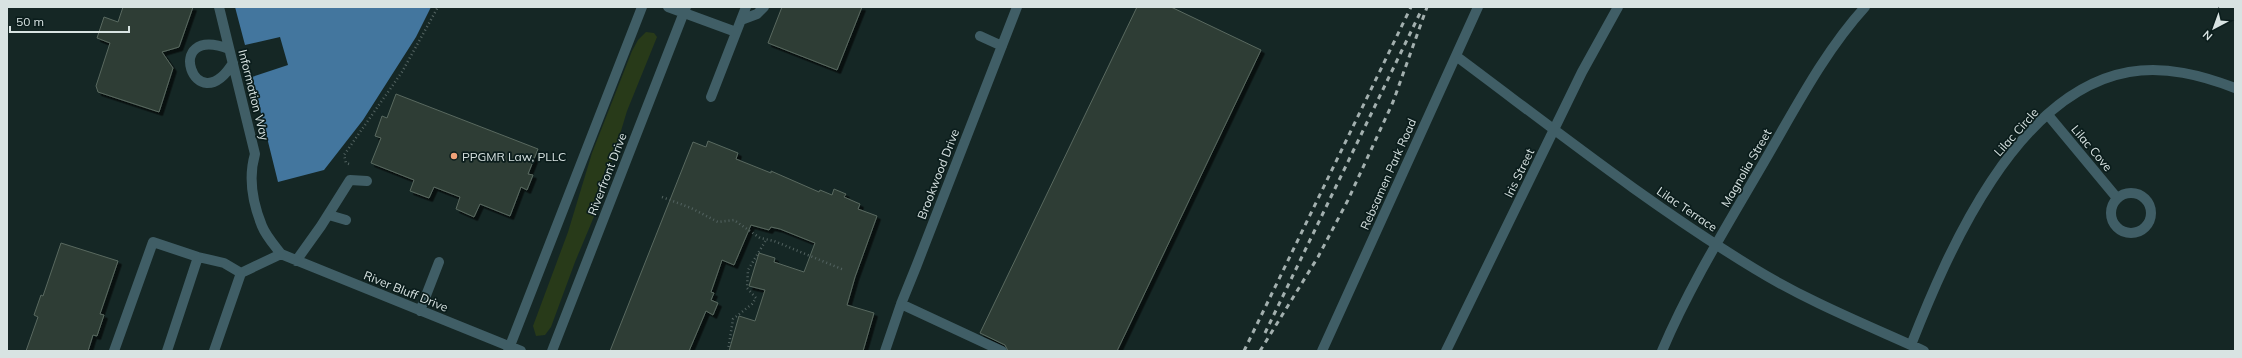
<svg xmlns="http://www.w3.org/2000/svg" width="2242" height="358" viewBox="0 0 2242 358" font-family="Mulish,sans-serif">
	<defs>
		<filter id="shadow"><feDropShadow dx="3.5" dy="3.5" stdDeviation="0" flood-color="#0009"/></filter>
	</defs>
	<rect width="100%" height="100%" fill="#152725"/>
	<path fill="#283a19" d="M 646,32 L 654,33 L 657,37 L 627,111 L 598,207 L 575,262 L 551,327 L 545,335 L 536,336 L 533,326 L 568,232 L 592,153 L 632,51 L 638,40 Z"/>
	<path fill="#43769e" d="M 235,7 L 431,7 L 416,37 L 363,120 L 324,170 L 278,182 L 252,77 L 288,65 L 280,37 L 245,45 Z"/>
	<path fill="#2e3d34" stroke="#596960" filter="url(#shadow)" d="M 123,7 L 193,7 L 179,47 L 162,52 L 173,68 L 159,112 L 98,92 L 96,86 L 110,43 L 97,38 L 104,17 L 118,22 Z
		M 782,7 L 862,7 L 837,70 L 768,43 Z
		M 1137,7 L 1171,7 L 1261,50 L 1117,351 L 1008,351 L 1005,345 L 980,333 Z
		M 396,94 L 538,149 L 528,174 L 533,175 L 527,190 L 521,187 L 510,216 L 480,204 L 474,217 L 456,209 L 460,197 L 434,187 L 429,198 L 410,191 L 414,180 L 371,163 L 381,138 L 375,136 L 382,116 L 387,118 Z
		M 708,141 L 738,153 L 736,159 L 771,173 L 771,171 L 819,192 L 820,190 L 832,195 L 834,189 L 846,194 L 844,197 L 860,204 L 858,209 L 877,216 L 855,277 L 847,305 L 874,313 L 863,351 L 729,351 L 739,316 L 755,321 L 765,290 L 749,286 L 759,253 L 775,258 L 774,262 L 804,272 L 815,243 L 780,229 L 771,227 L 769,230 L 751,225 L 734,265 L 722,260 L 711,292 L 714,293 L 711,300 L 718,303 L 713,315 L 706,311 L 689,351 L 610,351 L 693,142 L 706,147 Z
		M 61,243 L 118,261 L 100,314 L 104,315 L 97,336 L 93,335 L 88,351 L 26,351 L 38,317 L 34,315 L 41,295 L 43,296 Z"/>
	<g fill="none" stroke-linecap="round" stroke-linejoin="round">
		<path stroke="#536361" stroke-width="2.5" stroke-dasharray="1 3" stroke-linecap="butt" d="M 349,164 L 346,163 L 344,155 L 402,72 L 438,7
			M 662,197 L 691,208 L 718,222 L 734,220 L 760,238 L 774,241 L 844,270
			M 728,351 L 733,319 L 752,304 L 756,298 L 747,288 L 748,270 L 766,240"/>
		<path stroke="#405e66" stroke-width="10" d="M 219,7 L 255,154 C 248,178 253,204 262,226 C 266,236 275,246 281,254
			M 668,7 L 736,32
			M 741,20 L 757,14 L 764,7
			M 980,36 L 1002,46
			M 229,49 C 161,23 195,124 233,63
			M 1456,56 C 1554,129 1651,206 1755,269 C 1809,302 1867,325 1924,351
			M 711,97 L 746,7
			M 2048,115 L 2117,198
			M2111 213a20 20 0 1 1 40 0a20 20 0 1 1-40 0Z
			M 329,215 L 346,220
			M 281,254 L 521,351
			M 296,261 L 321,226 L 350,180 L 367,181
			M 241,273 L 281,254
			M 901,304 L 1002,351
			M 420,311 L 439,262
			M 1911,345 C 1948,251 2016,92 2129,72 C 2166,66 2201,75 2235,88
			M 114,351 L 153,242 L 198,257 L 224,263 L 241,273 L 214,351
			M 167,351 L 198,257
			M 508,351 L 642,7
			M 552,351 L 686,7
			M 885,351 L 901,304 L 916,267 L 1017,7
			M 1322,351 L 1478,7
			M 1446,351 L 1582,72 L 1618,7
			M 1662,351 C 1690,285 1728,224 1764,162 C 1795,109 1824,52 1865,7"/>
		<path stroke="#a3b0af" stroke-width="3" stroke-dasharray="5 5" stroke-linecap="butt" d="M 1265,333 L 1421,11
			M 1244,351 L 1411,7
			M 1260,351 L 1318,257 L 1348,200 L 1393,102 L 1427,7"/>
	</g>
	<circle fill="#f0a278" stroke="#0b1d1c" stroke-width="1.5" cx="454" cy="156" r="4"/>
	<g text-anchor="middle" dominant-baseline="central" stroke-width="3.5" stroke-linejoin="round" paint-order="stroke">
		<g font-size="12" fill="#d8e3e2" stroke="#0b1d1c">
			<text transform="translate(254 95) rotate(76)">Information Way</text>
			<text transform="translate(2016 132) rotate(-48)">Lilac Circle</text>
			<text transform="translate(2092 148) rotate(50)">Lilac Cove</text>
			<text transform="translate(1746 168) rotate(-60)">Magnolia Street</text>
			<text transform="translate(1519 173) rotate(-64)">Iris Street</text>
			<text transform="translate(607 174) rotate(-69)">Riverfront Drive</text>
			<text transform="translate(938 174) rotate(-69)">Brookwood Drive</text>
			<text transform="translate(1388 174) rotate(-66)">Rebsamen Park Road</text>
			<text transform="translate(1687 209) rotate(34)">Lilac Terrace</text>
			<text transform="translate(406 291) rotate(22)">River Bluff Drive</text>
		</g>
		<g font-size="12" fill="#d8e3e2" stroke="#0b1d1c" text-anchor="start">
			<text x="462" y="156">PPGMR Law, PLLC</text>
		</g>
	</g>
	<rect width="2242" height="358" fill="none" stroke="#d8e3e2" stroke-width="16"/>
	<g transform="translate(2214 28) rotate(221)" stroke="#0b1d1c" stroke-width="3" paint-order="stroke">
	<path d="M0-3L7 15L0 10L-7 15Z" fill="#d8e3e2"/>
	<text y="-6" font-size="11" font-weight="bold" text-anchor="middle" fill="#d8e3e2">N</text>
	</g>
	<path d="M10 26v6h119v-6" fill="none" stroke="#d8e3e2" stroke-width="2"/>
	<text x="16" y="26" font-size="12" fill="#d8e3e2" stroke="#0b1d1c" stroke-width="3" paint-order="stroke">50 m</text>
</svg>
